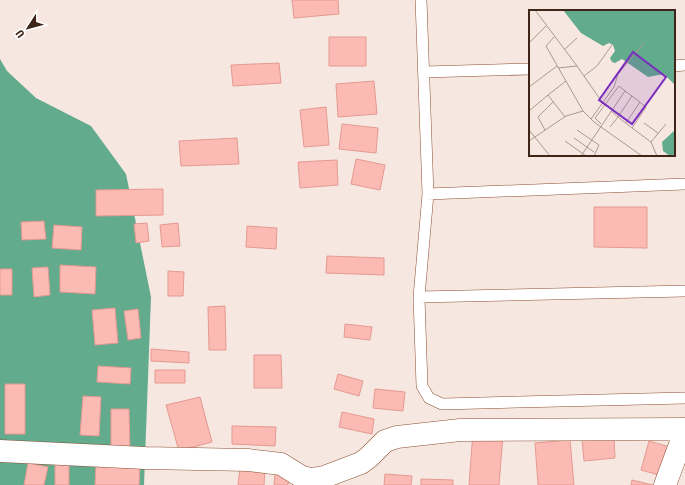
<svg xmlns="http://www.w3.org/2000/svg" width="685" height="485" viewBox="0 0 685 485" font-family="'Fira Sans Condensed',sans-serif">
	<rect width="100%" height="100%" fill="#f6e7e1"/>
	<path fill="#62ab8d" d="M 0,59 L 7,71 L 36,98 L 91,126 L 126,174 L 151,297 L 144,485 L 0,485 Z"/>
	<path fill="#fbbbb4" stroke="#e59991" d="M 292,0 L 338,0 L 339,14 L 294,18 Z
		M 329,37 L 366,37 L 366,66 L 329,66 Z
		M 279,63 L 281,83 L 233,86 L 231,65 Z
		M 374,81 L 377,114 L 338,117 L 336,84 Z
		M 326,107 L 329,145 L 304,147 L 300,110 Z
		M 342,124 L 378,128 L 376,153 L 339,149 Z
		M 237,138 L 239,164 L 181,166 L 179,141 Z
		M 356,159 L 385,165 L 380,190 L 351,184 Z
		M 337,160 L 338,185 L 300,188 L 298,162 Z
		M 163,189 L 163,215 L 96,216 L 96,190 Z
		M 594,207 L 647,207 L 647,248 L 594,247 Z
		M 44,221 L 46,239 L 22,240 L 21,222 Z
		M 147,223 L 149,241 L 136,243 L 134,224 Z
		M 178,223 L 180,246 L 162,247 L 160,225 Z
		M 54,225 L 82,227 L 81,250 L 52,248 Z
		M 247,226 L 277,228 L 276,249 L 246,247 Z
		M 327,256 L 384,258 L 384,275 L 326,273 Z
		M 60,265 L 96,267 L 95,294 L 60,292 Z
		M 48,267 L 50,295 L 34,297 L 32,268 Z
		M 0,269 L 12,269 L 12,295 L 0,295 Z
		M 168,271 L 184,272 L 183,296 L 168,296 Z
		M 225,306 L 226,350 L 209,350 L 208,307 Z
		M 115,308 L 118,343 L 95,345 L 92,310 Z
		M 138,309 L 141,338 L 128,340 L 124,311 Z
		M 345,324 L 372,327 L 370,340 L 344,337 Z
		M 151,349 L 189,352 L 189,363 L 151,361 Z
		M 254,355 L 281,355 L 282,388 L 254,388 Z
		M 98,366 L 131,368 L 130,384 L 97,382 Z
		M 155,370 L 185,370 L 185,383 L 155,383 Z
		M 338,374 L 363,381 L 359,396 L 334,389 Z
		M 5,384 L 25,384 L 25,434 L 5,434 Z
		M 375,389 L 405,392 L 403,411 L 373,408 Z
		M 83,396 L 101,397 L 99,436 L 80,435 Z
		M 200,397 L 212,442 L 179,451 L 166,405 Z
		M 111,409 L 129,409 L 130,450 L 111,450 Z
		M 342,412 L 374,419 L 372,434 L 339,427 Z
		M 232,426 L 276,427 L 275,446 L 232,444 Z
		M 473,432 L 503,435 L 499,485 L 469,485 Z
		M 614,437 L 615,458 L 584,461 L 582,439 Z
		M 570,440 L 574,485 L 538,485 L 535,443 Z
		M 649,441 L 670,447 L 662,476 L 641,470 Z
		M 28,463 L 48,467 L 44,485 L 24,485 Z
		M 55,463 L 69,463 L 69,485 L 55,485 Z
		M 96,464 L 140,466 L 139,485 L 95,485 Z
		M 240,467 L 265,469 L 264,485 L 238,485 Z
		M 275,474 L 289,475 L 288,485 L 274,485 Z
		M 385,474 L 412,476 L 411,485 L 384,485 Z
		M 421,479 L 453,480 L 453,485 L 421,485 Z
		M 632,480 L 653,485 L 631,485 Z"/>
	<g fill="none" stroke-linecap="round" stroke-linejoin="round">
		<g stroke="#8c4f31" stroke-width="12">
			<path id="service" d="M 421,0 L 428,194
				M 674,66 L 685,65
				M 424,72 L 530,69
				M 685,291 L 419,297 L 422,386 L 429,398 L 442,404 L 685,398
				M 419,297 L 428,194 L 685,184"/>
		</g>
		<g stroke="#8c4f31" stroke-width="23">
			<path id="minor" d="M 0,451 L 145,458 L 248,460 L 281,464 L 302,477 L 311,479 L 324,477 L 361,463 L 369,457 L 385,441 L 397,437 L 460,430 L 685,429
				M 665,485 L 685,431"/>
		</g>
		<use href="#service" stroke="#fff" stroke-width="11"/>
		<use href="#minor" stroke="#fff" stroke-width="22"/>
	</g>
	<g transform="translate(529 10)">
		<rect width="146" height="146" fill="#f6e7e1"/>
		<path d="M 34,0 L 146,0 L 146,75 L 135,64 L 119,67 L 93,49 L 86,53 L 83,52 L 81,48 L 86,41 L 84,35 L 80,33 L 74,36 L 52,23 ZM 146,120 L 146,144 L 141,146 L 134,141 L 133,132 Z" fill="#62ab8d"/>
		<path fill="none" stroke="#ad9991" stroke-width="1" d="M 6,0 L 48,56M 25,27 L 17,36 L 54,101 L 65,112 L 113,146M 0,33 L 17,16M 36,39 L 48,28M 29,58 L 48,56 L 73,92M 55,66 L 68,56 L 83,35M 0,77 L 28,56M 19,85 L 37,71M 0,101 L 19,85 L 36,107M 82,101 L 89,107 L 103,86 L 96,81M 62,109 L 85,77 L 89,64 L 115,33M 97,113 L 111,92M 115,113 L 129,123M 81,117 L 89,107 L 103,118 L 117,97 L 103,86M 103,118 L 122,132 L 128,146M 0,120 L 21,146M 16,120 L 9,107 L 24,92M 48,120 L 70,135 L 65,146M 45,128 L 65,142M 0,131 L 37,106 L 54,101M 36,131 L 57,146M 122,132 L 137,114M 52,146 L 96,81 L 90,76 L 66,108 L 72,114"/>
		<path fill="#7b2cbf" fill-opacity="0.15" stroke="#7b2cbf" stroke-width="2" d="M 104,42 L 137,67 L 103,114 L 70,90 Z"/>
		<rect width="146" height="146" fill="none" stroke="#3f2418" stroke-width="2"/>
	</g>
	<g transform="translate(28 28) rotate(234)" stroke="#ffffff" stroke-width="3" paint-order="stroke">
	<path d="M0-3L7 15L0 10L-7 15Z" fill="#3f2418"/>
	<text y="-6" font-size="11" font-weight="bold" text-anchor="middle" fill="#3f2418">U</text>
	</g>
</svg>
